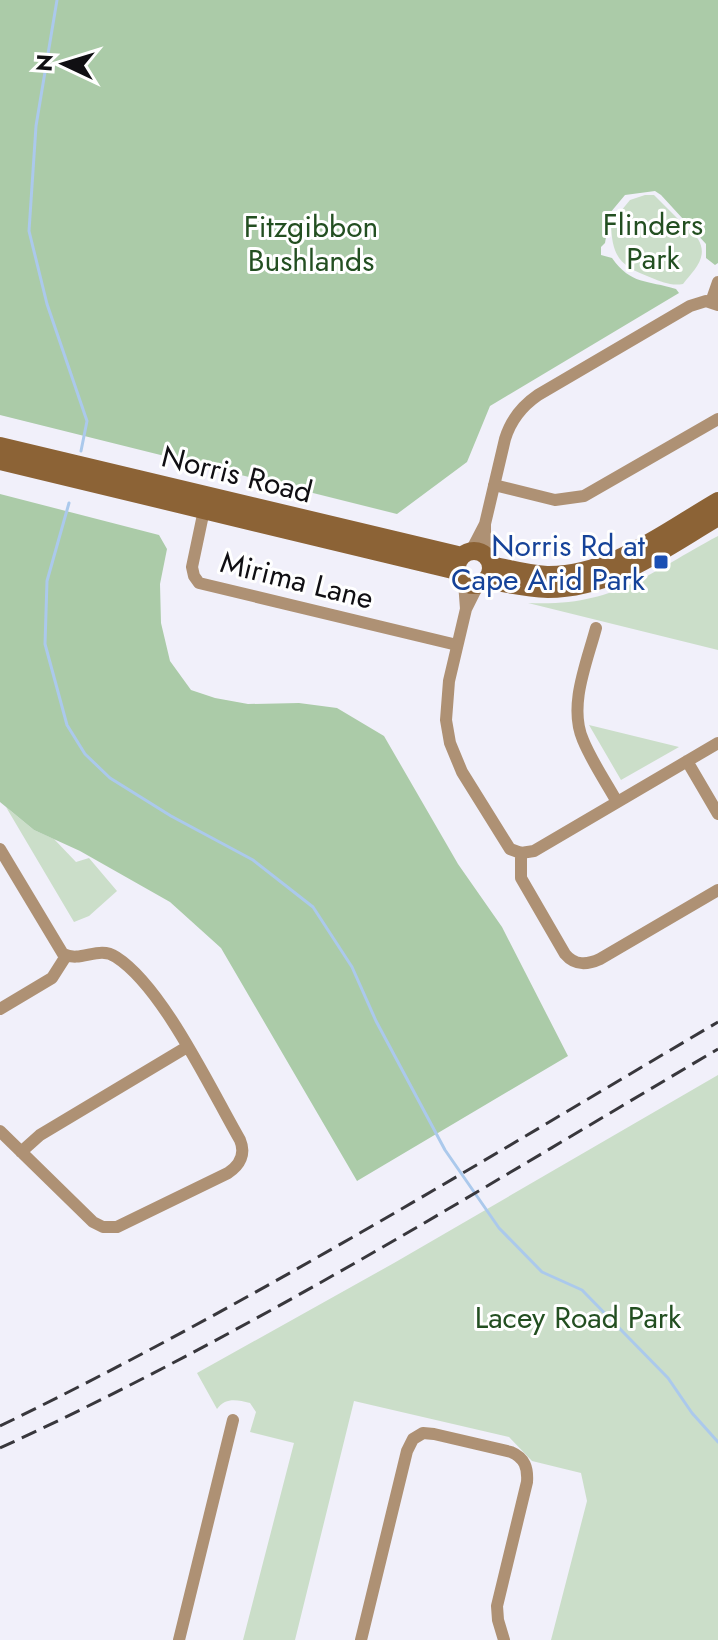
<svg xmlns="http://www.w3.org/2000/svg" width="718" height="1640" viewBox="0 0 718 1640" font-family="Jost,sans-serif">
	<rect width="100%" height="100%" fill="#f1f0fa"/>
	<path fill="#cbdec9" d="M 645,195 L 654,195 L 698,239 C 709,257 694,270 683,284 C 671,286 662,282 652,278 C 621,266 612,259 611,223 L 630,200 Z
		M 718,536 L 718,650 L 528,603 C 615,607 646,574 718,536 Z
		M 589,725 L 679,747 L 621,780 Z
		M 6,807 L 34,830 L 54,839 L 76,862 L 89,858 L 117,891 L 89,916 L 74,922 Z
		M 718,1075 L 718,1640 L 551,1640 L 587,1501 L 581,1473 L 532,1461 L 509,1437 L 354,1401 L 295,1640 L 243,1640 L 294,1443 L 250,1432 L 256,1412 L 250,1403 C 237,1400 226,1397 217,1409 L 197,1373 L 394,1263 Z"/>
	<path fill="#abcba8" d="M 0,0 L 718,0 L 718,263 L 715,265 L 706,258 L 706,244 L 661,195 L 655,191 L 625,195 L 610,213 L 605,243 L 601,247 L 601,255 L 612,258 C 631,285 647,280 676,289 L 679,293 L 490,406 L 467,462 L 397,514 L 0,415 Z
		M 0,494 L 159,535 L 167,549 L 160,584 L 161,623 L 170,661 L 191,690 L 215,698 L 248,704 L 299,703 L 337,708 L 384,736 L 458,864 L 502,927 L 568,1056 L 357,1181 L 221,948 L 170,902 L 80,851 L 34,830 L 0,802 Z"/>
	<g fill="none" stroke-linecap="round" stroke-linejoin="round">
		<path stroke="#abc9ec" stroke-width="3" d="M 57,0 L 36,126 L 29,231 L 47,304 L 87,421 L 81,451
			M 69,503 L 47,581 L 45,644 L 67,725 L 85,754 L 110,778 L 171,816 L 253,860 L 313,907 L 352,967 L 376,1021 L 445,1150 L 499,1228 L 542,1272 L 582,1290 L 668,1378 L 692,1413 L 718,1442"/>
		<path stroke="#ae9174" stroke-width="12" d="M 711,302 L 718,282
			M 494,485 L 555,500 L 584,496 L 718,419
			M 204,510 L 192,567 L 194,576 L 199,583 L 457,645
			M 471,551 L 485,524
			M 485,555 L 485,524 L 505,439 C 511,419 522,406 538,395 L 690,306 L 706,301 L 718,305
			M 464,582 L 466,609
			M 478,585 L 466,609 L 449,681 L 446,720 L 450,743 L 462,772 L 510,849 L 521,853 L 534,851 L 718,743
			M 596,628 C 587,662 568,706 583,740 C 592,762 606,782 617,802
			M 687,761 L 718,814
			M 0,849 L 63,954 C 82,963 98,945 116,957 C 163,987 211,1090 240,1140 C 246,1154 240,1165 228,1173 L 117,1227 L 103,1227 L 93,1222 L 0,1131
			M 521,853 L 521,878 L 565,954 C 575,966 587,965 600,959 L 718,890
			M 0,1009 L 52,978 L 66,956
			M 21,1152 L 40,1135 L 187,1047
			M 179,1640 L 233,1420
			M 361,1640 L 407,1451 L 413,1439 L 423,1433 L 434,1434 L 511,1452 C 525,1458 528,1468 527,1482 L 497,1606 L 498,1620 L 504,1640"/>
		<path stroke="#8c6336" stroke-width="18" d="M 0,446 L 462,556
			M 0,461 L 457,571
			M457 568a17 17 0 1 1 34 0a17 17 0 1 1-34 0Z
			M 491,565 C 510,569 528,574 547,575 C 610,576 666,531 718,501
			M 486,580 C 506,584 528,588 548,589 C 612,589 665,548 718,517"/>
		<path stroke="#38373c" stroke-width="3" stroke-dasharray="16 8" stroke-linecap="butt" d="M 0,1426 C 247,1306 482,1161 718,1022
			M 0,1448 C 249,1334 482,1188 718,1049"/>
	</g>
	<rect fill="#1a4fb4" stroke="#fff" stroke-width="3" x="653" y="554" width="16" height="16" rx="4"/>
	<g text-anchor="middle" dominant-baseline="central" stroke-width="6" stroke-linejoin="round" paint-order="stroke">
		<g font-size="30" fill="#234f21" stroke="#fff">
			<text x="653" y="224">Flinders<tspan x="653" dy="34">Park</tspan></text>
			<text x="311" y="226">Fitzgibbon<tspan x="311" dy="34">Bushlands</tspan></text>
			<text x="578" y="1317">Lacey Road Park</text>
		</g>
		<g font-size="30" fill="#100f13" stroke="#fff">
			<text transform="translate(237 474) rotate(14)">Norris Road</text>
			<text transform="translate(297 580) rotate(14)">Mirima Lane</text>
		</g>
		<g font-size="30" fill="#164399" stroke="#fff" text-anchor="end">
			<text x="645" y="545">Norris Rd at<tspan x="645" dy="34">Cape Arid Park</tspan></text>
		</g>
	</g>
	<g transform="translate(64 64) rotate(274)" stroke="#ffffff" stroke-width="6" paint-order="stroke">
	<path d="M0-6L14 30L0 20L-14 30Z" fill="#100f13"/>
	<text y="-12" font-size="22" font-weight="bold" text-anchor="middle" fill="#100f13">N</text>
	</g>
</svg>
